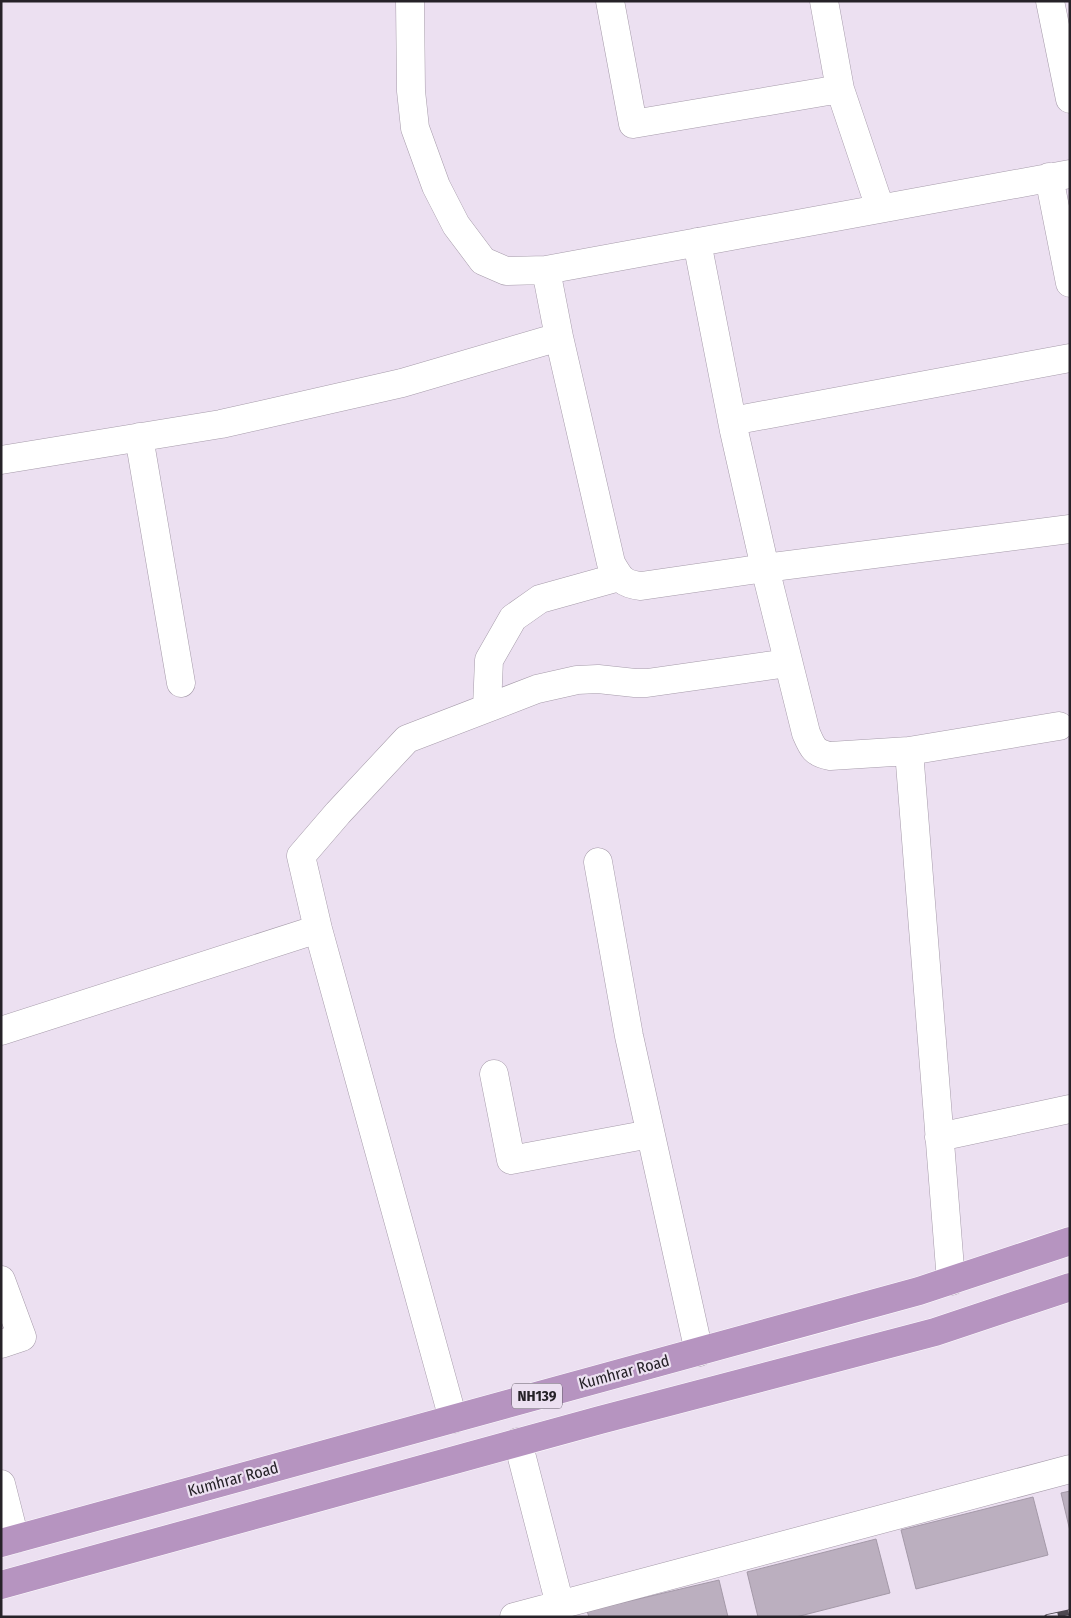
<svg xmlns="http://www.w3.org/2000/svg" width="1071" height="1618" viewBox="0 0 1071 1618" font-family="'Fira Sans Condensed',sans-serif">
	<rect width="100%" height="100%" fill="#ece0f1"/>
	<path fill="#bbafbf" stroke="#a499a8" d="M 1070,1491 L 1070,1531 L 1061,1493 Z
		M 1033,1497 L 1048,1555 L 916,1589 L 901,1530 Z
		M 876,1539 L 890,1593 L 796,1617 L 758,1617 L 747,1572 Z
		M 719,1580 L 728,1617 L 589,1617 L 587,1611 Z"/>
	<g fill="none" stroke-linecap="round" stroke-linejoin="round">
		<g stroke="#a69baa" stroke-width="29">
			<path id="minor" d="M 410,1 L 411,91 L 415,128 L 436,186 L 456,225 L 483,261 L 506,271 L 546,270 L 1070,174
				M 610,1 L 633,124 L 840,89 L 880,208
				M 824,1 L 840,89
				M 1050,1 L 1070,99
				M 1049,177 L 1070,283
				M 697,242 L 734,431 L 765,568 L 1070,529
				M 546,270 L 559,337 L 611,563 C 620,579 623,584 641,586 L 765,568 L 806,733 C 812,747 814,753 830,756 L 909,751 L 1059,726
				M 732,421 L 1070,358
				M 139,437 L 181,683
				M 1,460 L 221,424 L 402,383 L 559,337
				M 487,707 L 489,660 L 513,618 L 540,599 L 619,577
				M 909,751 L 951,1281
				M 598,862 L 629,1036 L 699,1352
				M 1,1031 L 318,929
				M 494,1074 L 511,1160 L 650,1134
				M 939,1137 L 1070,1109
				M 1,1280 L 22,1337 L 1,1344
				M 453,1419 L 318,929 L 301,856 L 338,813 L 407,739 L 537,689 L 577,680 L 598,679 L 635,683 L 647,683 L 788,663
				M 518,1442 L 560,1605
				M 1,1484 L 15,1539
				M 514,1617 L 1070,1469"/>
		</g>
		<g stroke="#fff" stroke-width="29">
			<path id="trunk" d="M 1,1543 L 919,1291 L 1070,1241
				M 1,1585 L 600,1420 L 935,1332 L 1070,1287"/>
		</g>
		<use href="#minor" stroke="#fff" stroke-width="28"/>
		<use href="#trunk" stroke="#b694c0" stroke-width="28"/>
		<g stroke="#4e4851" stroke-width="5.5">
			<path id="rail" d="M 1047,1617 L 1070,1612"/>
		</g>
		<use href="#rail" stroke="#ece0f1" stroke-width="4" stroke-dasharray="11" stroke-linecap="butt"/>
	</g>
	<g text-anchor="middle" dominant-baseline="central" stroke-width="4.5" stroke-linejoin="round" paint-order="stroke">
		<rect fill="#ece0f1" stroke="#615b64" stroke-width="1" x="512" y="1383.5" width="50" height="25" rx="4"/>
		<g font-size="15" font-weight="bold" fill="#262228">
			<text x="537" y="1396">NH139</text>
		</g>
		<g font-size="16" fill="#262228" stroke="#ece0f1">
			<text transform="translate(624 1372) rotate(-15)">Kumhrar Road</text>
			<text transform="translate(233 1479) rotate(-15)">Kumhrar Road</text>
		</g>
	</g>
	<rect width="1071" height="1618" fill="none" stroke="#262228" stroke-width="5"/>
</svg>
